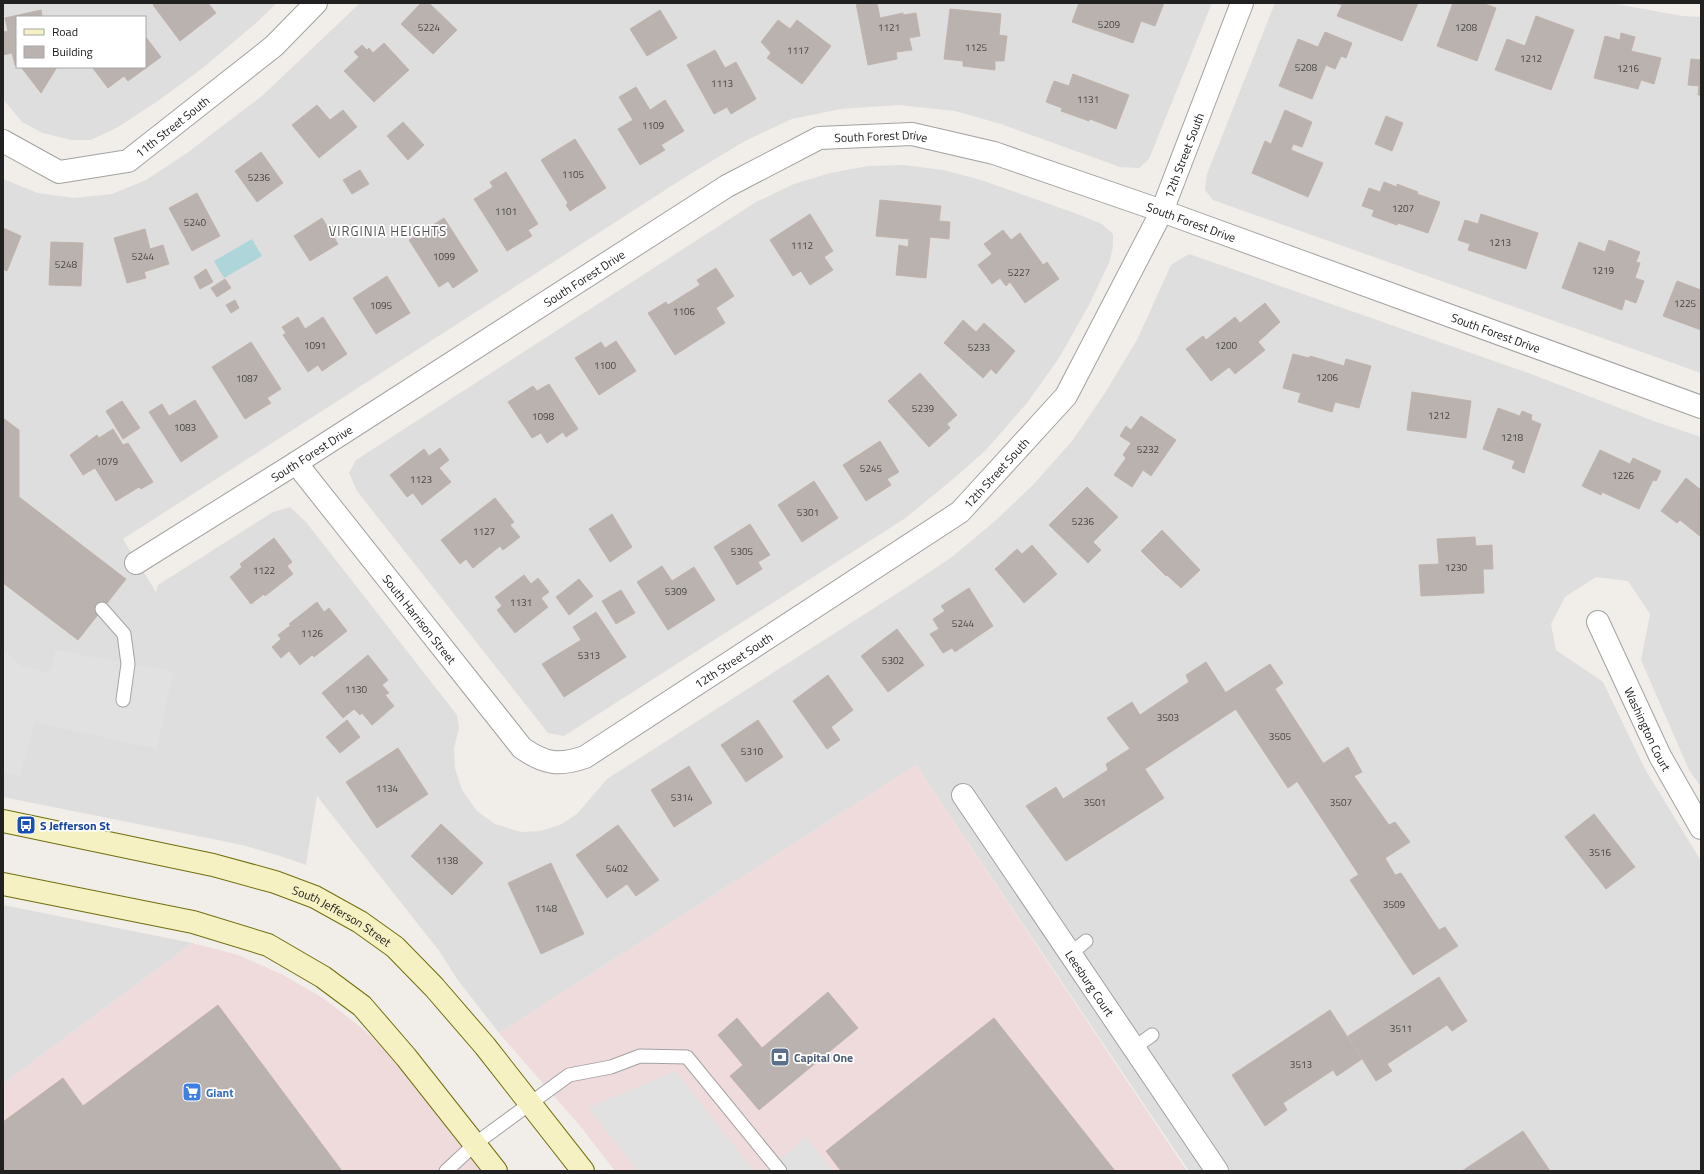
<svg xmlns="http://www.w3.org/2000/svg" width="1704" height="1174" viewBox="0 0 1704 1174" font-family="'Titillium Web',sans-serif">
	<rect width="100%" height="100%" fill="#f1ede9"/>
	<path fill="#dfdede" fill-rule="evenodd" d="M 3,3 L 277,3 L 256,23 L 204,67 L 158,101 L 118,127 L 91,140 L 71,140 L 43,133 L 22,122 L 3,99 ZM 17,17 L 145,17 L 145,67 L 17,67 Z
		M 360,3 L 1212,3 L 1149,159 L 1139,168 L 1120,167 L 1001,124 L 955,111 L 899,105 L 841,109 L 792,119 L 745,141 L 687,176 L 123,539 L 156,592 L 158,585 L 273,512 L 290,507 L 306,522 L 457,715 L 459,728 L 454,748 L 455,768 L 462,790 L 477,811 L 495,824 L 521,832 L 540,831 L 560,825 L 577,814 L 607,779 L 907,587 L 952,557 L 995,521 L 1033,485 L 1072,441 L 1103,396 L 1137,340 L 1171,265 L 1189,254 L 1531,374 L 1651,420 L 1701,437 L 1701,787 L 1689,770 L 1641,660 L 1650,614 L 1628,581 L 1596,577 L 1565,597 L 1551,624 L 1556,650 L 1603,682 L 1645,769 L 1701,861 L 1701,1171 L 1189,1171 L 916,765 L 499,1033 L 457,979 L 440,952 L 317,796 L 306,865 L 280,856 L 242,845 L 3,797 L 3,179 L 38,193 L 74,198 L 112,194 L 146,180 L 187,153 L 262,96 Z
		M 1275,3 L 1611,3 L 1682,16 L 1701,17 L 1701,373 L 1213,200 L 1205,190 L 1207,174 Z
		M 904,165 L 943,170 L 981,180 L 1080,215 L 1102,224 L 1113,234 L 1113,247 L 1109,263 L 1089,305 L 1059,358 L 1027,403 L 985,451 L 946,485 L 904,519 L 564,736 L 548,733 L 357,491 L 349,473 L 356,460 L 756,202 L 794,184 L 830,173 L 868,166 Z
		M 3,905 L 192,943 L 3,1084 Z"/>
	<path fill="#efdadc" d="M 916,765 L 1187,1171 L 615,1171 L 581,1127 L 499,1033 Z
		M 192,943 L 238,955 L 281,974 L 323,998 L 363,1029 L 390,1055 L 485,1171 L 3,1171 L 3,1084 Z"/>
	<path fill="#e1e1e1" d="M 55,650 L 173,672 L 157,749 L 35,722 L 20,776 L 3,773 L 3,651 L 22,666 L 46,672 L 52,669 Z
		M 675,1071 L 754,1171 L 638,1171 L 588,1108 Z
		M 806,1137 L 833,1171 L 767,1171 Z"/>
	<path fill="#add5da" d="M 252,239 L 262,256 L 224,278 L 214,261 Z"/>
	<path fill="#bab2ae" stroke="#c1b3ac" d="M 155,3 L 208,3 L 216,13 L 180,41 L 153,5 Z
		M 421,3 L 429,3 L 457,30 L 433,54 L 401,24 Z
		M 856,3 L 877,3 L 880,18 L 903,13 L 903,15 L 916,13 L 920,36 L 909,38 L 912,50 L 896,52 L 897,59 L 868,65 Z
		M 1079,3 L 1164,3 L 1155,26 L 1141,21 L 1133,43 L 1072,22 Z
		M 1336,3 L 1418,3 L 1402,41 L 1337,16 L 1342,5 Z
		M 1453,3 L 1485,3 L 1485,4 L 1496,8 L 1477,61 L 1437,46 Z
		M 950,9 L 1001,14 L 999,35 L 1007,36 L 1004,61 L 995,61 L 995,70 L 963,66 L 963,61 L 944,59 Z
		M 41,10 L 42,17 L 17,17 L 17,41 L 3,44 L 3,32 L 8,31 L 5,18 Z
		M 660,10 L 677,38 L 647,56 L 630,29 Z
		M 1536,16 L 1574,30 L 1551,90 L 1495,70 L 1507,39 L 1525,46 Z
		M 778,20 L 790,29 L 797,20 L 831,46 L 802,84 L 767,58 L 771,53 L 761,42 Z
		M 1325,32 L 1352,43 L 1346,58 L 1341,56 L 1335,69 L 1326,65 L 1312,99 L 1279,86 L 1298,39 L 1318,47 Z
		M 1621,33 L 1635,37 L 1631,51 L 1661,58 L 1654,84 L 1641,80 L 1638,89 L 1594,78 L 1605,36 L 1620,40 Z
		M 145,36 L 161,57 L 128,81 L 124,76 L 108,88 L 92,67 L 145,67 Z
		M 17,41 L 17,65 L 15,65 L 12,53 L 3,55 L 3,44 Z
		M 384,43 L 409,70 L 374,102 L 344,71 L 359,57 L 354,52 L 362,45 L 367,50 L 369,48 L 373,53 Z
		M 715,50 L 725,68 L 736,62 L 756,99 L 731,114 L 727,107 L 714,114 L 687,65 Z
		M 1691,59 L 1701,60 L 1701,95 L 1698,95 L 1699,86 L 1688,85 Z
		M 21,67 L 57,67 L 41,93 Z
		M 1073,74 L 1129,95 L 1116,129 L 1090,119 L 1089,121 L 1061,111 L 1062,108 L 1046,102 L 1054,81 L 1069,86 Z
		M 636,87 L 650,110 L 665,100 L 684,131 L 661,145 L 665,150 L 640,165 L 618,129 L 633,120 L 619,97 Z
		M 317,105 L 330,120 L 343,110 L 357,127 L 319,158 L 292,125 Z
		M 1285,110 L 1312,122 L 1302,147 L 1293,144 L 1291,150 L 1323,163 L 1308,197 L 1252,173 L 1265,141 L 1271,144 Z
		M 1386,116 L 1403,123 L 1392,151 L 1375,144 Z
		M 403,122 L 424,145 L 408,160 L 387,136 Z
		M 575,139 L 606,188 L 570,211 L 566,205 L 568,203 L 541,160 Z
		M 261,152 L 283,183 L 257,202 L 235,171 Z
		M 360,170 L 369,184 L 352,194 L 343,180 Z
		M 506,172 L 538,224 L 528,230 L 532,236 L 507,251 L 474,199 L 493,187 L 490,182 Z
		M 1384,182 L 1397,187 L 1397,184 L 1418,192 L 1417,194 L 1440,202 L 1428,233 L 1398,223 L 1397,225 L 1372,216 L 1374,210 L 1362,206 L 1369,188 L 1380,192 Z
		M 197,193 L 220,236 L 192,251 L 169,208 Z
		M 880,200 L 941,206 L 939,221 L 950,222 L 949,239 L 930,237 L 926,278 L 896,275 L 899,245 L 908,247 L 909,239 L 876,236 Z
		M 810,214 L 833,251 L 824,257 L 833,270 L 810,285 L 801,271 L 793,276 L 770,240 Z
		M 1481,214 L 1538,233 L 1526,269 L 1468,250 L 1470,244 L 1458,240 L 1465,220 L 1478,224 Z
		M 322,218 L 338,244 L 310,261 L 294,236 Z
		M 444,218 L 478,271 L 453,288 L 448,281 L 439,287 L 409,240 Z
		M 3,228 L 21,236 L 7,271 L 3,269 Z
		M 145,229 L 150,249 L 163,245 L 169,264 L 144,272 L 146,278 L 127,283 L 114,238 Z
		M 1003,230 L 1011,240 L 1020,233 L 1043,265 L 1047,262 L 1059,279 L 1025,303 L 1010,282 L 1006,286 L 1000,278 L 992,284 L 978,265 L 992,254 L 984,244 Z
		M 1609,240 L 1640,252 L 1636,262 L 1640,263 L 1635,278 L 1644,281 L 1636,303 L 1625,299 L 1622,310 L 1562,288 L 1579,242 L 1605,252 Z
		M 51,242 L 83,243 L 81,286 L 49,285 Z
		M 716,268 L 734,296 L 716,308 L 725,323 L 675,355 L 648,313 L 666,302 L 668,305 L 700,285 L 697,280 Z
		M 206,269 L 213,282 L 200,289 L 194,277 Z
		M 387,276 L 410,313 L 376,334 L 353,298 Z
		M 225,279 L 231,288 L 217,297 L 211,288 Z
		M 1677,281 L 1701,290 L 1701,330 L 1663,316 Z
		M 235,300 L 239,308 L 231,313 L 226,305 Z
		M 1265,303 L 1280,322 L 1258,342 L 1265,350 L 1235,374 L 1229,367 L 1211,381 L 1186,349 L 1203,336 L 1206,340 L 1235,317 L 1240,323 Z
		M 298,317 L 305,329 L 323,317 L 347,354 L 322,371 L 318,365 L 308,372 L 283,335 L 286,333 L 282,327 Z
		M 963,320 L 976,332 L 984,323 L 1015,351 L 996,374 L 991,369 L 983,378 L 944,343 Z
		M 616,341 L 636,371 L 599,395 L 575,358 L 601,342 L 605,348 Z
		M 251,342 L 281,389 L 267,398 L 271,403 L 245,419 L 212,367 Z
		M 1293,354 L 1309,358 L 1310,356 L 1344,366 L 1346,359 L 1371,366 L 1359,408 L 1335,402 L 1332,412 L 1298,402 L 1301,393 L 1283,388 Z
		M 920,373 L 957,415 L 947,424 L 950,428 L 929,447 L 888,401 Z
		M 549,384 L 578,429 L 566,437 L 563,432 L 547,443 L 541,433 L 532,438 L 508,402 L 533,386 L 537,391 Z
		M 1412,392 L 1471,401 L 1466,438 L 1407,430 Z
		M 195,400 L 218,437 L 181,462 L 149,412 L 162,404 L 169,416 Z
		M 122,401 L 140,428 L 123,439 L 106,411 Z
		M 1498,408 L 1520,416 L 1522,411 L 1532,415 L 1531,420 L 1541,424 L 1524,473 L 1512,468 L 1515,461 L 1483,449 Z
		M 1141,416 L 1176,440 L 1151,476 L 1143,470 L 1132,487 L 1114,475 L 1126,458 L 1123,455 L 1131,443 L 1120,436 L 1126,426 L 1131,430 Z
		M 3,418 L 19,430 L 19,497 L 126,579 L 78,640 L 3,583 Z
		M 113,429 L 123,445 L 128,443 L 153,482 L 141,489 L 139,487 L 116,501 L 95,468 L 83,475 L 70,455 L 97,435 L 99,438 Z
		M 880,441 L 899,472 L 887,479 L 891,485 L 866,501 L 843,465 Z
		M 440,448 L 449,460 L 439,468 L 451,482 L 422,505 L 413,493 L 407,497 L 390,475 L 424,449 L 429,456 Z
		M 1600,450 L 1630,464 L 1633,458 L 1661,471 L 1656,481 L 1653,480 L 1639,509 L 1602,492 L 1601,495 L 1582,486 Z
		M 1686,478 L 1701,490 L 1701,537 L 1680,520 L 1677,523 L 1661,511 Z
		M 814,481 L 838,518 L 802,542 L 778,505 Z
		M 1087,487 L 1118,517 L 1093,542 L 1101,550 L 1088,563 L 1049,525 Z
		M 495,498 L 514,522 L 510,525 L 520,537 L 503,550 L 500,546 L 473,568 L 466,559 L 460,564 L 441,540 Z
		M 612,514 L 632,547 L 610,562 L 589,529 Z
		M 750,524 L 770,555 L 758,562 L 762,569 L 737,585 L 714,547 Z
		M 1162,530 L 1200,570 L 1181,588 L 1167,575 L 1166,576 L 1141,551 Z
		M 1475,537 L 1476,546 L 1492,545 L 1493,569 L 1483,569 L 1484,593 L 1421,596 L 1419,565 L 1439,564 L 1437,539 Z
		M 274,538 L 292,562 L 287,566 L 293,574 L 265,596 L 264,594 L 251,604 L 230,577 L 242,567 L 240,564 Z
		M 1032,545 L 1057,574 L 1024,603 L 995,569 L 1017,549 L 1022,554 Z
		M 662,566 L 672,581 L 694,567 L 715,600 L 668,630 L 637,582 Z
		M 524,575 L 531,584 L 538,578 L 549,592 L 541,598 L 548,607 L 515,633 L 497,610 L 502,606 L 495,597 Z
		M 579,579 L 593,596 L 569,615 L 556,597 Z
		M 969,588 L 993,626 L 955,652 L 952,648 L 943,653 L 930,634 L 939,629 L 933,619 L 945,611 L 941,606 Z
		M 621,590 L 635,613 L 616,624 L 602,601 Z
		M 317,602 L 324,612 L 329,608 L 347,631 L 314,657 L 312,655 L 300,665 L 289,651 L 281,658 L 272,647 L 281,639 L 278,635 L 291,625 L 289,624 Z
		M 596,612 L 626,657 L 564,697 L 542,664 L 581,640 L 573,627 Z
		M 897,629 L 924,665 L 888,692 L 861,656 Z
		M 368,655 L 388,680 L 382,685 L 389,693 L 385,695 L 394,706 L 372,725 L 362,713 L 360,715 L 354,709 L 343,718 L 322,693 Z
		M 1206,662 L 1236,709 L 1145,769 L 1107,718 L 1132,702 L 1140,715 L 1189,682 L 1186,675 Z
		M 1270,664 L 1283,683 L 1275,689 L 1323,763 L 1288,788 L 1225,693 Z
		M 828,675 L 853,710 L 831,727 L 840,740 L 827,749 L 793,701 Z
		M 347,720 L 360,737 L 340,753 L 326,737 Z
		M 758,720 L 783,757 L 746,782 L 721,745 Z
		M 1348,747 L 1362,772 L 1354,776 L 1389,825 L 1395,822 L 1410,842 L 1359,875 L 1297,781 Z
		M 398,748 L 428,794 L 377,828 L 346,782 Z
		M 1131,748 L 1164,798 L 1066,861 L 1026,806 L 1056,787 L 1063,799 L 1108,770 L 1106,764 Z
		M 689,766 L 712,803 L 674,827 L 651,790 Z
		M 1594,814 L 1635,867 L 1606,889 L 1565,837 Z
		M 441,824 L 483,863 L 452,895 L 411,856 Z
		M 618,825 L 659,880 L 636,896 L 627,884 L 607,898 L 576,855 Z
		M 1385,858 L 1395,875 L 1401,873 L 1439,930 L 1445,927 L 1458,946 L 1413,975 L 1350,880 Z
		M 551,863 L 584,934 L 541,954 L 508,883 Z
		M 1439,977 L 1467,1021 L 1452,1031 L 1447,1025 L 1387,1064 L 1392,1071 L 1376,1081 L 1348,1036 Z
		M 828,992 L 858,1028 L 759,1110 L 730,1076 L 743,1065 L 718,1035 L 737,1018 L 762,1048 Z
		M 218,1005 L 342,1171 L 3,1171 L 3,1122 L 63,1078 L 83,1106 Z
		M 1330,1010 L 1362,1059 L 1337,1076 L 1333,1070 L 1283,1103 L 1287,1110 L 1265,1126 L 1232,1075 Z
		M 994,1018 L 1115,1171 L 841,1171 L 826,1151 Z
		M 1523,1131 L 1550,1171 L 1462,1171 Z"/>
	<g fill="none" stroke-linecap="round" stroke-linejoin="round">
		<g stroke="#a2a2a2" stroke-width="15">
			<path id="lane" d="M 102,609 L 124,634 L 128,664 L 123,700
				M 1070,954 L 1086,941
				M 1134,1048 L 1152,1035
				M 446,1171 L 475,1144 L 569,1075 L 611,1067 L 640,1056 L 687,1057 L 780,1171"/>
		</g>
		<g stroke="#a2a2a2" stroke-width="24">
			<g id="street">
				<path id="s1" d="M 3,141 L 59,172 L 128,161 L 274,46 L 316,3"/>
				<path id="s2" d="M 296,463 L 522,748 C 545,764 559,766 585,757 L 960,512 L 1066,396 L 1162,211 L 1242,3"/>
				<path id="s3" d="M 136,563 L 296,463 L 727,186 L 819,138 L 912,134 L 994,153 L 1162,211 L 1701,407"/>
				<path id="s4" d="M 1598,622 L 1660,756 L 1701,828"/>
				<path id="s5" d="M 963,795 L 1217,1171"/>
			</g>
		</g>
		<g stroke="#716f0f" stroke-width="24">
			<g id="secondary">
				<path id="s6" d="M 3,821 L 213,865 L 275,882 L 315,897 L 360,922 L 395,947 L 434,987 L 485,1046 L 583,1171"/>
				<path d="M 3,884 L 193,922 L 268,945 L 323,977 L 362,1006 L 406,1057 L 496,1171"/>
			</g>
		</g>
		<use href="#lane" stroke="#fff" stroke-width="13"/>
		<use href="#street" stroke="#fff" stroke-width="22"/>
		<use href="#secondary" stroke="#f5f1c3" stroke-width="22"/>
	</g>
	<defs>
		<g id="bus-square" transform="scale(1)"><rect x="-9" y="-9" width="18" height="18" rx="4" fill="#1a4fb4" stroke="#fff"/><path d="M-5-6H5V4H4V6H2V4H-2V6H-4V4H-5ZM-3.5-4V0h7V-4ZM-3.5 1.2v1.5H-2V1.2ZM2 1.2v1.5H3.5V1.2Z" fill="#fff"/></g>
		<g id="bank-square" transform="scale(1)"><rect x="-9" y="-9" width="18" height="18" rx="4" fill="#5c6f8a" stroke="#fff"/><path d="M-6-4H6V4H-6ZM0-2.3a2.3 2.3 0 1 0 0 4.6a2.3 2.3 0 1 0 0-4.6Z" fill="#fff"/></g>
		<g id="supermarket-square" transform="scale(1)"><rect x="-9" y="-9" width="18" height="18" rx="4" fill="#3f7fe0" stroke="#fff"/><path d="M-6-5.5h2.5l.6 2H6L4.5 2H-2.5L-4.4-4H-6ZM-1.5 3.2a1.3 1.3 0 1 0 .1 0ZM3 3.2a1.3 1.3 0 1 0 .1 0Z" fill="#fff"/></g>
	</defs>
	<g fill-rule="evenodd">
		<use href="#bus-square" x="26" y="825"/>
		<use href="#bank-square" x="780" y="1057"/>
		<use href="#supermarket-square" x="192" y="1092"/>
	</g>
	<g text-anchor="middle" dominant-baseline="central" stroke-width="3.5" stroke-linejoin="round" paint-order="stroke">
		<g font-size="10" fill="#474544">
			<text x="1109" y="24">5209</text>
			<text x="429" y="27">5224</text>
			<text x="889" y="27">1121</text>
			<text x="1466" y="27">1208</text>
			<text x="976" y="47">1125</text>
			<text x="798" y="50">1117</text>
			<text x="1531" y="58">1212</text>
			<text x="1306" y="67">5208</text>
			<text x="1628" y="68">1216</text>
			<text x="722" y="83">1113</text>
			<text x="1088" y="99">1131</text>
			<text x="653" y="125">1109</text>
			<text x="573" y="174">1105</text>
			<text x="259" y="177">5236</text>
			<text x="1403" y="208">1207</text>
			<text x="506" y="211">1101</text>
			<text x="195" y="222">5240</text>
			<text x="1500" y="242">1213</text>
			<text x="802" y="245">1112</text>
			<text x="143" y="256">5244</text>
			<text x="444" y="256">1099</text>
			<text x="66" y="264">5248</text>
			<text x="1603" y="270">1219</text>
			<text x="1019" y="272">5227</text>
			<text x="1685" y="303">1225</text>
			<text x="381" y="305">1095</text>
			<text x="684" y="311">1106</text>
			<text x="315" y="345">1091</text>
			<text x="1226" y="345">1200</text>
			<text x="979" y="347">5233</text>
			<text x="605" y="365">1100</text>
			<text x="1327" y="377">1206</text>
			<text x="247" y="378">1087</text>
			<text x="923" y="408">5239</text>
			<text x="1439" y="415">1212</text>
			<text x="543" y="416">1098</text>
			<text x="185" y="427">1083</text>
			<text x="1512" y="437">1218</text>
			<text x="1148" y="449">5232</text>
			<text x="107" y="461">1079</text>
			<text x="871" y="468">5245</text>
			<text x="1623" y="475">1226</text>
			<text x="421" y="479">1123</text>
			<text x="808" y="512">5301</text>
			<text x="1083" y="521">5236</text>
			<text x="484" y="531">1127</text>
			<text x="742" y="551">5305</text>
			<text x="1456" y="567">1230</text>
			<text x="264" y="570">1122</text>
			<text x="676" y="591">5309</text>
			<text x="521" y="602">1131</text>
			<text x="963" y="623">5244</text>
			<text x="312" y="633">1126</text>
			<text x="589" y="655">5313</text>
			<text x="893" y="660">5302</text>
			<text x="356" y="689">1130</text>
			<text x="1168" y="717">3503</text>
			<text x="1280" y="736">3505</text>
			<text x="752" y="751">5310</text>
			<text x="387" y="788">1134</text>
			<text x="682" y="797">5314</text>
			<text x="1095" y="802">3501</text>
			<text x="1341" y="802">3507</text>
			<text x="1600" y="852">3516</text>
			<text x="447" y="860">1138</text>
			<text x="617" y="868">5402</text>
			<text x="1394" y="904">3509</text>
			<text x="546" y="908">1148</text>
			<text x="1401" y="1028">3511</text>
			<text x="1301" y="1064">3513</text>
		</g>
		<g font-size="12" fill="#212121" stroke="#fff">
			<text stroke="none"><textPath href="#s1" startOffset="190">11th Street South</textPath></text>
			<text stroke="none"><textPath href="#s3" startOffset="867">South Forest Drive</textPath></text>
			<text stroke="none"><textPath href="#s2" startOffset="1304">12th Street South</textPath></text>
			<text stroke="none"><textPath href="#s3" startOffset="1191">South Forest Drive</textPath></text>
			<text stroke="none"><textPath href="#s3" startOffset="531">South Forest Drive</textPath></text>
			<text stroke="none"><textPath href="#s3" startOffset="1515">South Forest Drive</textPath></text>
			<text stroke="none"><textPath href="#s3" startOffset="207">South Forest Drive</textPath></text>
			<text stroke="none"><textPath href="#s2" startOffset="932">12th Street South</textPath></text>
			<text stroke="none"><textPath href="#s2" startOffset="199">South Harrison Street</textPath></text>
			<text stroke="none"><textPath href="#s2" startOffset="608">12th Street South</textPath></text>
			<text stroke="none"><textPath href="#s4" startOffset="118">Washington Court</textPath></text>
			<text stroke="none"><textPath href="#s6" startOffset="354">South Jefferson Street</textPath></text>
			<text stroke="none"><textPath href="#s5" startOffset="227">Leesburg Court</textPath></text>
		</g>
		<g font-size="12" font-weight="bold" fill="#164399" stroke="#fff" text-anchor="start">
			<text x="40" y="825">S Jefferson St</text>
		</g>
		<g font-size="12" font-weight="bold" fill="#4e5e75" stroke="#fff" text-anchor="start">
			<text x="794" y="1057">Capital One</text>
		</g>
		<g font-size="12" font-weight="bold" fill="#366cbe" stroke="#fff" text-anchor="start">
			<text x="206" y="1092">Giant</text>
		</g>
		<g font-size="13" letter-spacing="1" fill="#545454" stroke="#fff">
			<text x="388" y="231">VIRGINIA HEIGHTS</text>
		</g>
	</g>
	<rect width="1704" height="1174" fill="none" stroke="#212121" stroke-width="8"/>
	<rect x="16" y="16" width="130" height="52" fill="#ffffff" stroke="#a6a6a6"/>
	<rect x="24" y="29" width="20" height="6" fill="#f5f1c3" stroke="#a6a6a6"/>
	<text x="52" y="36" font-size="12" fill="#212121">Road</text>
	<rect x="24" y="46" width="20" height="12" fill="#bab2ae" stroke="#a6a6a6"/>
	<text x="52" y="56" font-size="12" fill="#212121">Building</text>
</svg>
